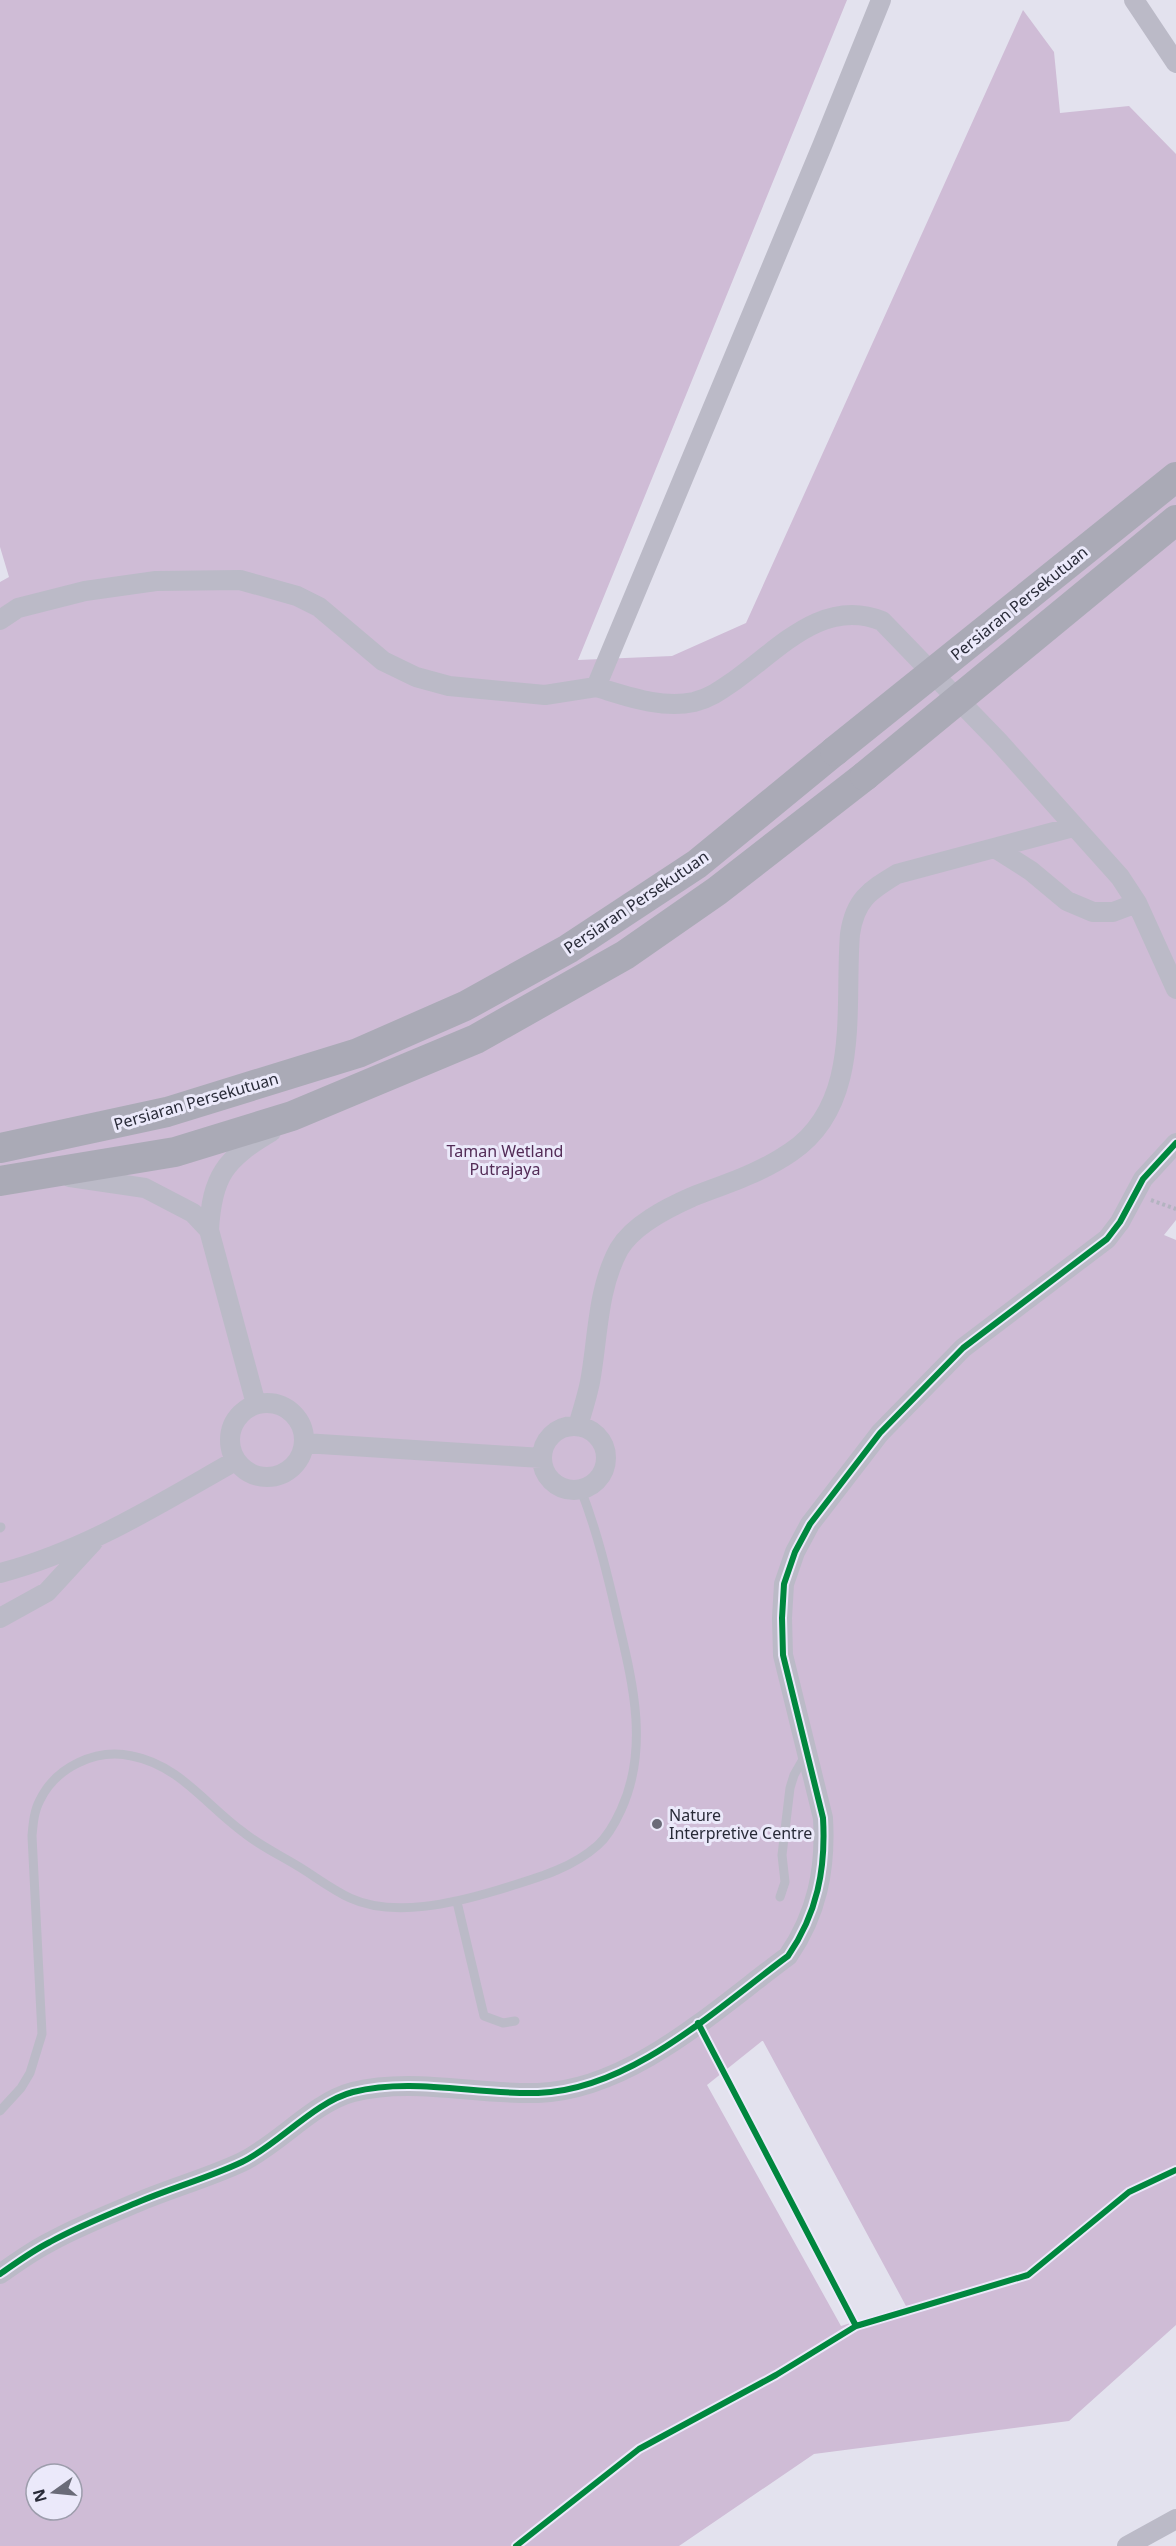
<svg xmlns="http://www.w3.org/2000/svg" width="1176" height="2546" viewBox="0 0 1176 2546" font-family="'Noto Sans',sans-serif">
	<rect width="100%" height="100%" fill="#e3e2ee"/>
	<path fill="#cfbcd6" fill-rule="evenodd" d="M 0,0 L 847,0 L 578,660 L 672,656 L 746,623 L 1023,10 L 1054,52 L 1060,113 L 1129,106 L 1176,154 L 1176,1220 L 1164,1235 L 1176,1240 L 1176,2325 L 1069,2421 L 814,2454 L 679,2546 L 0,2546 L 0,582 L 9,577 L 0,547 ZM 762,2041 L 763,2041 L 906,2306 L 841,2326 L 707,2085 ZM 36,2474 L 72,2474 L 72,2510 L 36,2510 Z"/>
	<g fill="none" stroke-linecap="round" stroke-linejoin="round">
		<path stroke="#b3b3c0" stroke-width="4" stroke-dasharray="3 3" stroke-linecap="butt" d="M 1151,1200 L 1176,1209"/>
		<path stroke="#bbbac7" stroke-width="9" d="M 0,1528 L 1,1527
			M 780,1897 L 785,1882 L 782,1855 L 790,1788 L 794,1775 L 805,1756
			M 457,1902 L 484,2016 L 503,2023 L 515,2021
			M 0,2111 L 21,2088 L 30,2073 L 42,2034 L 32,1836 C 33,1824 34,1811 40,1800 C 56,1767 96,1748 132,1756 C 179,1765 206,1805 243,1832 C 260,1846 282,1856 301,1868 C 317,1878 333,1890 350,1898 C 393,1918 455,1903 498,1890 C 533,1879 570,1870 598,1845 C 608,1836 615,1823 621,1810 C 650,1747 632,1680 617,1616 C 607,1573 597,1531 581,1490"/>
		<path stroke="#bbbac7" stroke-width="20" d="M 881,0 L 822,146 L 596,687 C 627,696 661,709 694,702 C 710,698 721,690 734,681 C 779,649 823,597 882,621 L 999,742 L 1120,877 L 1137,903 L 1176,989
			M 1134,0 L 1176,63
			M 0,620 L 18,608 L 85,591 L 156,581 L 240,580 L 297,596 L 319,607 L 383,661 L 416,677 L 449,686 L 545,695 L 596,687
			M 995,848 L 1031,871 L 1067,901 L 1093,912 L 1113,912 L 1137,903
			M 70,1177 L 145,1188 L 193,1213 L 209,1230
			M230 1440a37 37 0 1 1 74 0a37 37 0 1 1-74 0Z
			M 256,1404 L 209,1230 C 212,1176 225,1159 271,1132
			M 578,1426 C 582,1412 587,1397 590,1382 C 598,1339 597,1289 619,1249 C 633,1225 667,1208 692,1197 C 725,1184 761,1173 791,1152 C 862,1104 844,1008 850,934 C 855,900 869,891 897,874 L 1073,827
			M542 1458a32 32 0 1 1 64 0a32 32 0 1 1-64 0Z
			M 304,1443 L 542,1458
			M 0,1573 C 85,1551 159,1504 235,1461
			M 0,1618 L 47,1592 L 93,1542
			M 0,2274 C 16,2263 32,2251 50,2242 C 77,2227 107,2215 136,2203 C 171,2188 208,2178 242,2162 C 278,2145 314,2102 353,2092 C 413,2077 476,2095 538,2093 C 631,2090 716,2009 788,1956 C 817,1914 826,1869 823,1818 L 783,1655 L 782,1618 L 784,1584 L 795,1552 L 810,1524 L 880,1433 L 963,1348 L 1107,1239 L 1120,1222 L 1143,1179 L 1176,1143
			M 1127,2546 L 1176,2519"/>
		<path stroke="#aaaab6" stroke-width="30" d="M 0,1148 L 167,1112 L 358,1053 L 465,1006 L 568,949 L 697,864 L 835,751
			M 0,1181 L 175,1152 L 292,1116 L 476,1039 L 625,955 L 717,891 L 865,776"/>
		<path stroke="#aaaab6" stroke-width="30" d="M 835,751 L 1176,477
			M 865,776 L 1176,520"/>
		<g stroke="#ebe9fa" stroke-width="10">
			<path id="cycleway" d="M 0,2274 C 16,2263 32,2251 50,2242 C 77,2227 107,2215 136,2203 C 171,2188 208,2178 242,2162 C 278,2145 314,2102 353,2092 C 413,2077 476,2095 538,2093 C 631,2090 716,2009 788,1956 C 817,1914 826,1869 823,1818 L 783,1655 L 782,1618 L 784,1584 L 795,1552 L 810,1524 L 880,1433 L 963,1348 L 1107,1239 L 1120,1222 L 1143,1179 L 1176,1143
				M 856,2326 L 1028,2275 L 1129,2192 L 1176,2170
				M 516,2546 L 639,2449 L 776,2375 L 856,2326 L 698,2023"/>
		</g>
		<use href="#cycleway" stroke="#00873e" stroke-width="6"/>
	</g>
	<circle fill="#6a6b78" stroke="#ebe9fa" stroke-width="2" cx="657" cy="1824" r="6"/>
	<g text-anchor="middle" dominant-baseline="central" stroke-width="6" stroke-linejoin="round" paint-order="stroke">
		<g font-size="16" fill="#292b38" stroke="#ebe9fa">
			<text transform="translate(1019 603) rotate(-39)">Persiaran Persekutuan</text>
			<text transform="translate(636 902) rotate(-34)">Persiaran Persekutuan</text>
			<text transform="translate(196 1101) rotate(-16)">Persiaran Persekutuan</text>
		</g>
		<g font-size="16" fill="#532c57" stroke="#ebe9fa">
			<text x="505" y="1151">Taman Wetland<tspan x="505" dy="18">Putrajaya</tspan></text>
		</g>
		<g font-size="16" fill="#292b38" stroke="#ebe9fa" text-anchor="start">
			<text x="669" y="1815">Nature<tspan x="669" dy="18">Interpretive Centre</tspan></text>
		</g>
	</g>
	<g transform="translate(54 2492) rotate(255)"><circle r="28" fill="#ebe9fa" stroke="#9d9dac" stroke-width="1.5"/>
	<path d="M0-4.5L10 22L0 15L-10 22Z" fill="#6a6b78"/>
	<text y="-9" font-size="16" font-weight="bold" text-anchor="middle" fill="#292b38">N</text>
	</g>
</svg>
